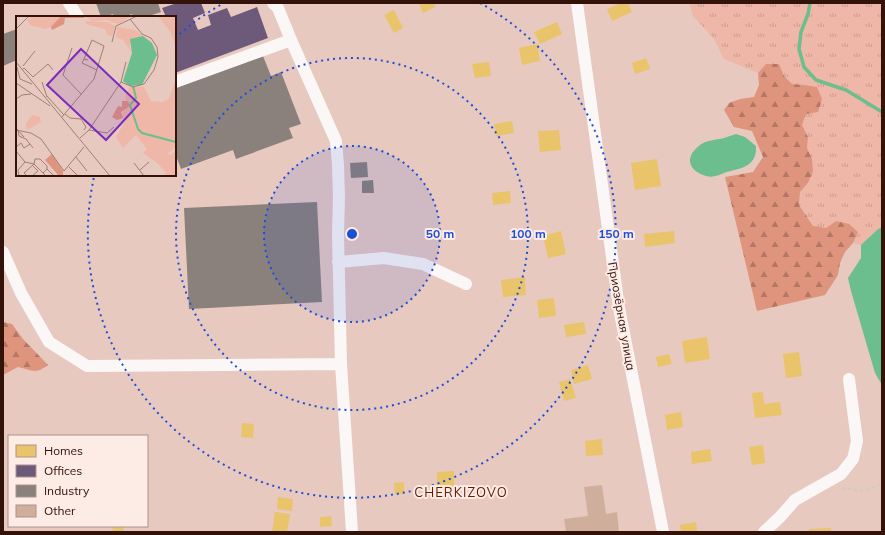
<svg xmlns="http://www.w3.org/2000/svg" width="885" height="535" viewBox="0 0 885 535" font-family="Mulish,sans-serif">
	<defs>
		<pattern id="grass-tufts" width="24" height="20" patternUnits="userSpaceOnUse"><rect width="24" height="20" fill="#eeb7a7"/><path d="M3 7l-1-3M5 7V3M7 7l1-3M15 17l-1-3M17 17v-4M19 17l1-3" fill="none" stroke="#cd9c8e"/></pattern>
		<pattern id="forest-firs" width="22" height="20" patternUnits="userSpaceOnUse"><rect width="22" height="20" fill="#de947d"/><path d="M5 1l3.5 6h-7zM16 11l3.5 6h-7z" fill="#b57765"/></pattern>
	</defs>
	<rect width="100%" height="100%" fill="#e7c9c0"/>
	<path fill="url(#grass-tufts)" d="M 689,3 L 882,3 L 882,227 L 878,229 L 861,245 L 853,243 L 858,232 L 836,221 L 826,228 L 813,226 L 799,205 L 800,192 L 808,183 L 812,159 L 807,148 L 808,137 L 802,125 L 817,87 L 805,85 L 792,84 L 784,76 L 766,64 L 758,73 L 724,59 L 714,39 L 693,16 Z"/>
	<path fill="url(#forest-firs)" d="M 766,64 L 779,64 L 784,76 L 792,84 L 805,85 L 817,87 L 822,99 L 818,112 L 806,114 L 802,125 L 808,137 L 807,148 L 812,159 L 813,171 L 808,183 L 800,192 L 799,205 L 813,226 L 826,228 L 836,221 L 849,224 L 858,232 L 853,243 L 845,252 L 840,263 L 838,275 L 825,295 L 757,311 L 725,177 L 753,172 L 763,157 L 752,131 L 734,127 L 724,110 L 729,103 L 740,99 L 754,97 L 759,85 L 758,73 Z
		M 3,322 L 12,324 L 23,339 L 48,365 C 35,375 32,370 18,367 L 3,375 Z"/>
	<path fill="#6cbe8e" d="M 736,134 L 745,137 L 756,146 C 757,168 740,168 724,173 C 719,175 713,178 706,176 C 688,171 684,157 700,145 C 707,140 716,140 724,138 C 728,137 732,135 736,134 Z
		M 882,227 L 882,385 L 875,373 L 851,291 L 848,278 L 861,258 L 861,245 L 878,229 Z"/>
	<path fill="#e9c46a" d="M 419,3 L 434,3 L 435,7 L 423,13 Z
		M 621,3 L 628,3 L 632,12 L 612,21 L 607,9 Z
		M 394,10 L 403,28 L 394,33 L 384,15 Z
		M 557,22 L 562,34 L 540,44 L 534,32 Z
		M 537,44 L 540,61 L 522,65 L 519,48 Z
		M 646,58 L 650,69 L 635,74 L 632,63 Z
		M 489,62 L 491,76 L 475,78 L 472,64 Z
		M 512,121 L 514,133 L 496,136 L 494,124 Z
		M 559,130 L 561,150 L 540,152 L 538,131 Z
		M 657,159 L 661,186 L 635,190 L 631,163 Z
		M 510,191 L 511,203 L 493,205 L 492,193 Z
		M 561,231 L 566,254 L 548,258 L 543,236 Z
		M 674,231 L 675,243 L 645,247 L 644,234 Z
		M 525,277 L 526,295 L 503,297 L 501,280 Z
		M 554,298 L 556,316 L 539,318 L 537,300 Z
		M 584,322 L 586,334 L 566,337 L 564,325 Z
		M 707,337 L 710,359 L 685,363 L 682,341 Z
		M 799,352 L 802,376 L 786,378 L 783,354 Z
		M 669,354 L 672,364 L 658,367 L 656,357 Z
		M 588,365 L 592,379 L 574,384 L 571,370 Z
		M 570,379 L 576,398 L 564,401 L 559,382 Z
		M 763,392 L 764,404 L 780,402 L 782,415 L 755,418 L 752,393 Z
		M 681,412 L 683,427 L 667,430 L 665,415 Z
		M 242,423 L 254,424 L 253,438 L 241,437 Z
		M 602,439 L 603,455 L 586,456 L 585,441 Z
		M 763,445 L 765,463 L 752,465 L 749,447 Z
		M 710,449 L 712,461 L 692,464 L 691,452 Z
		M 454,471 L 454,488 L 444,488 L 444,485 L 437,486 L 437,472 Z
		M 404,482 L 404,494 L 395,494 L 394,483 Z
		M 278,497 L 293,499 L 292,511 L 277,509 Z
		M 275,512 L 290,514 L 287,532 L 272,532 Z
		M 331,516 L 332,526 L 320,527 L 320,517 Z
		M 696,522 L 697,532 L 681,532 L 680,525 Z
		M 113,526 L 124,526 L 123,532 L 112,532 Z
		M 831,528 L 831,532 L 809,532 L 809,529 Z"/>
	<path fill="#6d597a" d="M 177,3 L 201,3 L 205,13 L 193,18 L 198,30 L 211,25 L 208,15 L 227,8 L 231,17 L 257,7 L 268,38 L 175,73 L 175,17 L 166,17 L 162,8 Z"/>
	<path fill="#8a817c" d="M 96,3 L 158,3 L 161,12 L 146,17 L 133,17 L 132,14 L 124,17 L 114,17 L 113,14 L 104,17 L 101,17 Z
		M 17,29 L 17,60 L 3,66 L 3,34 Z
		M 263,56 L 271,76 L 281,72 L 301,124 L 289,128 L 293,138 L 236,159 L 233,150 L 181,169 L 175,153 L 175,88 Z
		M 367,162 L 368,177 L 351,178 L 350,163 Z
		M 373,180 L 374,193 L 362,193 L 362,181 Z
		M 317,202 L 322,302 L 189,309 L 184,208 Z"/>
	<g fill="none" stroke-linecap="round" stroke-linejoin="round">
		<path stroke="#6cbe8e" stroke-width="3.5" d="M 810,3 L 808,14 L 801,32 L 799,49 L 804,67 L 816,80 L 846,90 L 882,112"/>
	</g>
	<path fill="#cfaf9c" d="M 602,485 L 606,514 L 617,512 L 619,532 L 566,532 L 564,519 L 588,516 L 584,487 Z"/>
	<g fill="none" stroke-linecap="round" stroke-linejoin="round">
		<path stroke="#d3c9c5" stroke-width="2" stroke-dasharray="3 3" stroke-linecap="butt" d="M 842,488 L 863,491 L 882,483"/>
		<path stroke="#fbf7f6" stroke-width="12" d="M 69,3 L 78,17
			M 273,3 L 278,8 L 291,40 L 336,141 L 338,165 L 339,197 L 338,234 L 341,364 L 352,532
			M 577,3 L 619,308 L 663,532
			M 175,82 L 291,40
			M 3,252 L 21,293 L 49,342 L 87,366 L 341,364
			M 338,262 L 384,258 L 423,264 L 466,284
			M 764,532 L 780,517 L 795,500 L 841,474 L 853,459 L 857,441 L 849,379"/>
	</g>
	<circle cx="352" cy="234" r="88" fill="#1d4ed8" fill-opacity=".12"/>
	<g fill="none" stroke="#1d4ed8" stroke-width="2" stroke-dasharray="2 4">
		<circle cx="352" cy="234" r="88"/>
		<circle cx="352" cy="234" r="176"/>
		<path d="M175 38A264 264 0 0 1 224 3M480 3A264 264 0 1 1 94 177"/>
	</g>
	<g text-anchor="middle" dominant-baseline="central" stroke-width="4" stroke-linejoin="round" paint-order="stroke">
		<g font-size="12" fill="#321209" stroke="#fdebe5">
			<text transform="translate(622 316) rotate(80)">Приозёрная улица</text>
		</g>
		<g font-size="13" letter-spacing="1" fill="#641c04" stroke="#fdebe5">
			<text x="461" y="492">CHERKIZOVO</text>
		</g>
	</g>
	<g transform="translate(16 16)">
		<rect width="160" height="160" fill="#e7c9c0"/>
		<path d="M 16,0 L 45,0 L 35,11 L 29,13 L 14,9 L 11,5 ZM 69,0 L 115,0 L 102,8 L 90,4 L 76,5 ZM 142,0 L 160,0 L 160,32 L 154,15 ZM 160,63 L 160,131 L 151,138 L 155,139 L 160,134 L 160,160 L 150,160 L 149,155 L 140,146 L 127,137 L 131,133 L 120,119 L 107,132 L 100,121 L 110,104 L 105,99 L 112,88 L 109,82 L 113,71 L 128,71 L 135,85 L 146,86 L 153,83 Z" fill="#eeb7a7"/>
		<path d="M 45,0 L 68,0 L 68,2 L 49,2 L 48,8 L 36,14 L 35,11 ZM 106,85 L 112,85 L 114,90 L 105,96 L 107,102 L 101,104 L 96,101 L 102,90 L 106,91 ZM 36,138 L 47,155 L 47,160 L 43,160 L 29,144 Z" fill="#de947d"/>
		<path d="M 70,5 L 91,6 L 99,10 L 96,20 L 92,19 L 89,13 L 70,8 ZM 101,11 L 119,14 L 127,20 L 118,22 L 113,29 L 116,37 L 107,24 L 100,21 ZM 16,99 L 24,101 L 25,106 L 11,114 L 10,108 Z" fill="#eeb7a7"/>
		<path d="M 127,20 L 136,27 L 141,39 L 126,69 L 114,70 L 107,65 L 116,37 L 114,23 Z" fill="#6cbe8e"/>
		<path fill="none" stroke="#6cbe8e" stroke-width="2" d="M 117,70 L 120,82 L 114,89 L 122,113 L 126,117 L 160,126"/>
		<path fill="none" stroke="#9f8077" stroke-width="1" d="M 0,13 L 13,0M 96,26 L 100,10 L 121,0M 56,32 L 47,59 L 65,78M 72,44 L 68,43 L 66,47 L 81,54M 0,46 L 94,160M 7,50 L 19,35M 1,51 L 4,63 L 16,68M 6,54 L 8,52 L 17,61 L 32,48 L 37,54M 26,66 L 31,81M 105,66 L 117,71 L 128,68 L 138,54 L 142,41 L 141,31 L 135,22 L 126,18 L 114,3M 0,67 L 34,90M 31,80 L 48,99M 0,83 L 6,79 L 15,78M 49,98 L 54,102 L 65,103 L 70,111 L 68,114M 46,101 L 78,63 L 88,30 L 76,24 L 68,43M 0,112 L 8,121M 0,114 L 15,117 L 25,123 L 48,155 L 68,131M 2,114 L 3,120 L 10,123 L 17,132M 73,114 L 91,117 L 98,111M 64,122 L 73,114 L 105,66 L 110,46M 0,131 L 5,127 L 8,132 L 14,128M 0,135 L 9,146 L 2,154 L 3,160M 60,141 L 71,155M 9,146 L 18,148 L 19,143 L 24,143 L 31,150 L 31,153M 118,147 L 128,160M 53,151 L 62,160M 124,154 L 133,146M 27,157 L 31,153 L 38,160M 11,160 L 8,157 L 18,148 L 30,160M 16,160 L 22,155 L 16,149"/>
		<path fill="#7b2cbf" fill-opacity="0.15" stroke="#7b2cbf" stroke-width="2" d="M 65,33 L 123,88 L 90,124 L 31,69 Z"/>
		<rect width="160" height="160" fill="none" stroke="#321209" stroke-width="2"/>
	</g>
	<circle cx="352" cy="234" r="6" fill="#1d4ed8" stroke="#fdebe5" stroke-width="2"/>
	<g font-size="12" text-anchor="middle" font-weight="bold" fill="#1d4ed8" stroke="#fdebe5" stroke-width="4" stroke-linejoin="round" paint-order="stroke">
		<text x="440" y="238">50 m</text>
		<text x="528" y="238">100 m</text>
		<text x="616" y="238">150 m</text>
	</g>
	<rect width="885" height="535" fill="none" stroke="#321209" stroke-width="8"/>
	<rect x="8" y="435" width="140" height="92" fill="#fdebe5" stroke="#ac948d"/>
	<rect x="16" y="445" width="20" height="12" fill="#e9c46a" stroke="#ac948d"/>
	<text x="44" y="455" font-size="12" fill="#321209">Homes</text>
	<rect x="16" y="465" width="20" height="12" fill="#6d597a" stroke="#ac948d"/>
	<text x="44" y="475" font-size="12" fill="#321209">Offices</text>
	<rect x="16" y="485" width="20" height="12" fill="#8a817c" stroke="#ac948d"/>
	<text x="44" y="495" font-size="12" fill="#321209">Industry</text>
	<rect x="16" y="505" width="20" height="12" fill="#cfaf9c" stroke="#ac948d"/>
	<text x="44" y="515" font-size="12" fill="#321209">Other</text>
</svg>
